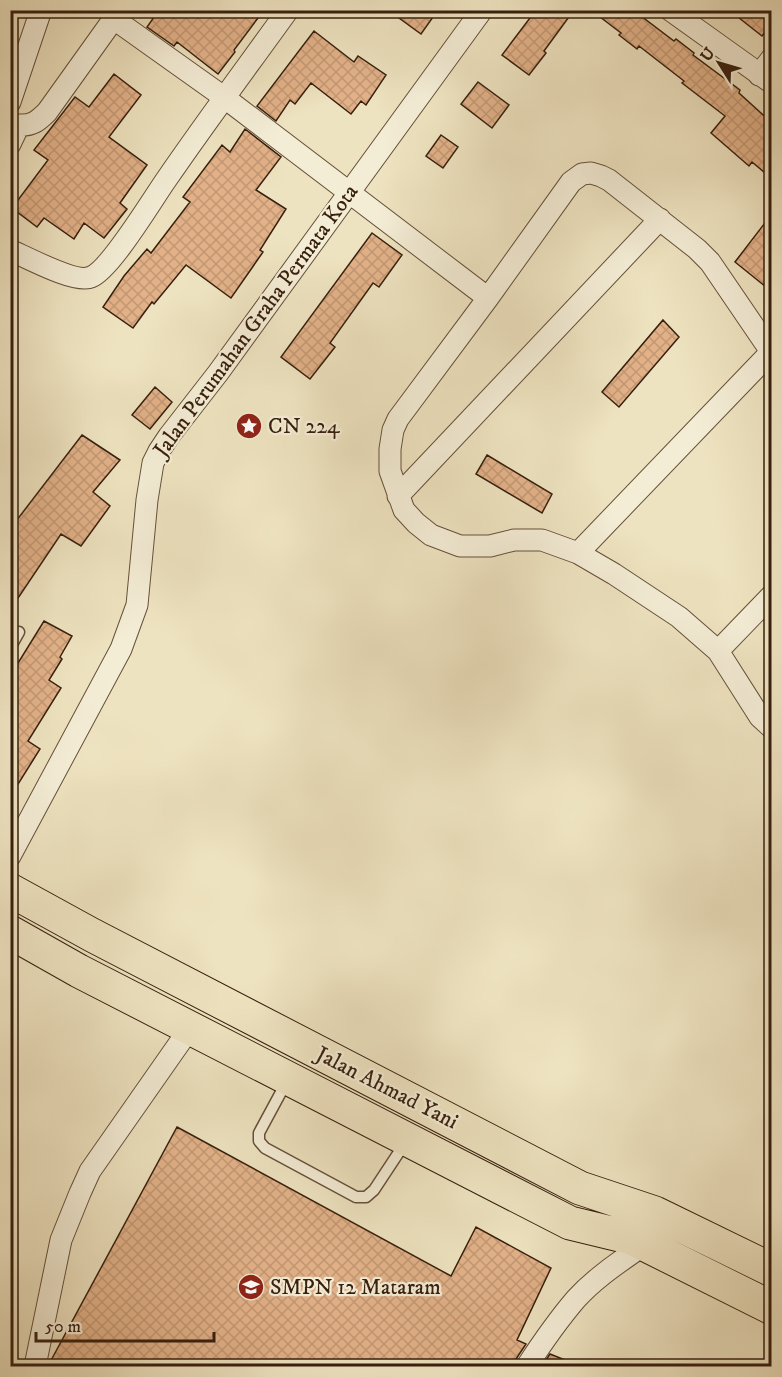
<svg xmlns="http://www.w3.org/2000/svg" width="782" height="1377" viewBox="0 0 782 1377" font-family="'IM FELL DW Pica',serif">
	<defs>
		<pattern id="building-cross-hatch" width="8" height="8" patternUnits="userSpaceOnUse" patternTransform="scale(1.5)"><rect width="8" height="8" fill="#e2b188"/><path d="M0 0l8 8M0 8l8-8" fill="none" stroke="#c29874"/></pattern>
	</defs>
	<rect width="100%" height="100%" fill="#eee3c0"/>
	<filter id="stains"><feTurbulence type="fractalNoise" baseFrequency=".00333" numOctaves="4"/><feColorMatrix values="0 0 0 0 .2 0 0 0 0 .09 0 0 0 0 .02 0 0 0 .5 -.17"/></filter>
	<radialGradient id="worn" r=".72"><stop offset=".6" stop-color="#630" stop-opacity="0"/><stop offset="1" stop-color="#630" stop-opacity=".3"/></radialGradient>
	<path fill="url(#building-cross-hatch)" stroke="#371f0e" stroke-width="1.5" d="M 159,10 L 264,10 L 234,50 L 235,52 L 218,74 L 177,42 L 174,46 L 147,27 Z
		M 388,10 L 438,10 L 421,34 Z
		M 536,10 L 574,10 L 544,51 L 546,53 L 529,75 L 502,55 Z
		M 591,10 L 633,10 L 674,41 L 676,39 L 694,53 L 693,55 L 740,90 L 739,93 L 771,122 L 771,178 L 752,162 L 749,166 L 711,133 L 725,116 L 682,83 L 684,81 L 639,46 L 637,49 L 619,35 L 621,33 Z
		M 729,10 L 771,10 L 771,24 L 762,36 Z
		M 314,31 L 354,62 L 358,56 L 386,75 L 366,105 L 361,101 L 351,114 L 311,83 L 295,104 L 290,100 L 276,121 L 257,106 Z
		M 114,74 L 141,95 L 109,137 L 147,165 L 120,203 L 127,209 L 104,238 L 84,223 L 74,239 L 44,218 L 37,227 L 12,208 L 48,160 L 34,150 L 75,97 L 89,107 Z
		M 478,82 L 509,105 L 492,128 L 461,104 Z
		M 245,129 L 281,157 L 256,190 L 286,209 L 260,250 L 263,252 L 231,298 L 186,265 L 154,304 L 152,302 L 133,328 L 103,307 L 124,276 L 147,249 L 151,253 L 190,202 L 183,197 L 222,145 L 230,152 Z
		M 441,135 L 458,147 L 443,168 L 426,156 Z
		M 771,215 L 771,291 L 735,262 Z
		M 372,233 L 402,255 L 379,287 L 373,283 L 330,343 L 335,347 L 310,379 L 281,357 Z
		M 663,320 L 679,337 L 619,407 L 602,392 Z
		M 155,387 L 172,402 L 150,429 L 132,415 Z
		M 82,435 L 120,460 L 93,492 L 110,506 L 81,546 L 61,534 L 10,610 L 10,529 Z
		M 487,455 L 552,494 L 542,513 L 476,474 Z
		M 44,621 L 72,636 L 60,657 L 62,659 L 49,680 L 61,688 L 28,741 L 40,749 L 10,797 L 10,676 Z
		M 177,1127 L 451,1276 L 476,1227 L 551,1268 L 517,1340 L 526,1344 L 516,1359 L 514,1366 L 48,1366 Z
		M 550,1354 L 580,1366 L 542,1366 Z"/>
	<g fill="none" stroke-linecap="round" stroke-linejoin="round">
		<g stroke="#65503a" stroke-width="13">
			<path id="service" d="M 10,648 L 19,632
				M 287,1081 L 259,1133 L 259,1141 L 265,1148 L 356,1197 L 366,1197 L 374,1190 L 405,1143"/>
		</g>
		<g stroke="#65503a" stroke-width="23">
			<path id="minor" d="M 670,10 L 772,83
				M 114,19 L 225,98 L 488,298
				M 759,75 L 772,58
				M 10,102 L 41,10
				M 19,125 C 32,126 38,121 47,112 L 120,10
				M 10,144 L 19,125
				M 10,250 C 26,257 76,284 91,277 C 110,270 152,200 166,180 C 205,123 247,67 288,10
				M 772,353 L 710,262 L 697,249 L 609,180 L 601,176 L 591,173 L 582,174 L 571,182 L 488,298 L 398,419 L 393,430 L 390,449 L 390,471 L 404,510 L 416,523 L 431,535 L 460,546 L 490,546 L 514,540 L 542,540 L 578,553 L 614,574 L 679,617 L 718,651 L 760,717 L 772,728
				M 398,496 L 660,219
				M 578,553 L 771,352
				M 718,651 L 772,595
				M 10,856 L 121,649 L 137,605 L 147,500 L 153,463 L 159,451 L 169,436 L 218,373 L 482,10
				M 35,1366 L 61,1240 L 80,1193 L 90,1171 L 190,1028
				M 527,1366 C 542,1343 558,1320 576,1299 C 596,1277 621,1261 645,1244"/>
		</g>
		<g stroke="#371f0e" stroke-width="35">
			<path id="trunk" d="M 10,890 L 92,935 L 580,1188 L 655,1213 L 772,1270
				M 10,932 L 79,971 L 570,1223 L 632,1238 L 772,1308"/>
		</g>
		<use href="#service" stroke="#f4edd6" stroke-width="10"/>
		<use href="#minor" stroke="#f4edd6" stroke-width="21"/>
		<use href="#trunk" stroke="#eee3c0" stroke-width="33"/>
	</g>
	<defs>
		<g id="sight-disc" transform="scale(1.35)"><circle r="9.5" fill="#8f2418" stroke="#f4edd6"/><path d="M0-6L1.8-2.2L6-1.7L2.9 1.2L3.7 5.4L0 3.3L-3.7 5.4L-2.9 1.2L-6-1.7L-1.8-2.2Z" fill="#fff"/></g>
		<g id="school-disc" transform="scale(1.35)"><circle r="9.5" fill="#8f2418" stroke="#f4edd6"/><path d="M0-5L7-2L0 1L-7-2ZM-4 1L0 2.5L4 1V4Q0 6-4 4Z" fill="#fff"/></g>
	</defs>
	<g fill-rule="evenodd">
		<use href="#sight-disc" x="249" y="426"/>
		<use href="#school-disc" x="251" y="1287"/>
	</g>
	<g text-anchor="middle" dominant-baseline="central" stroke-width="4.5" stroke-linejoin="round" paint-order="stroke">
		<g font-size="22" fill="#371f0e" stroke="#f4edd6">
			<text transform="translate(256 321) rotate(-54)">Jalan Perumahan Graha Permata Kota</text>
			<text transform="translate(387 1088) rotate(27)">Jalan Ahmad Yani</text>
		</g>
		<g font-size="22" fill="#371f0e" stroke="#f4edd6" text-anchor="start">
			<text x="268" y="426">CN 224</text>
			<text x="270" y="1287">SMPN 12 Mataram</text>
		</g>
	</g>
	<rect width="782" height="1377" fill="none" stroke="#eee3c0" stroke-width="36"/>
	<rect x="12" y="12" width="758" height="1353" fill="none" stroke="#371f0e" stroke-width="3"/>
	<rect x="18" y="18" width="746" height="1341" fill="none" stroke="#371f0e" stroke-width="1.5"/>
	<g transform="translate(719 63) rotate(307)" stroke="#f4edd6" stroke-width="4.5" paint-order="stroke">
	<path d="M0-4.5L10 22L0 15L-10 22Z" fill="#371f0e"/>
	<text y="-9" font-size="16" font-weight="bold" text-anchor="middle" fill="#371f0e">U</text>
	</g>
	<path d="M36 1332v9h178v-9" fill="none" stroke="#371f0e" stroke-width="3"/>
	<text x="45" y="1332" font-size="18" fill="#371f0e" stroke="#f4edd6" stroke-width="4.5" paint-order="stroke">50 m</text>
	<rect width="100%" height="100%" filter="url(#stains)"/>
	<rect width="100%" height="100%" fill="url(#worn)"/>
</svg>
